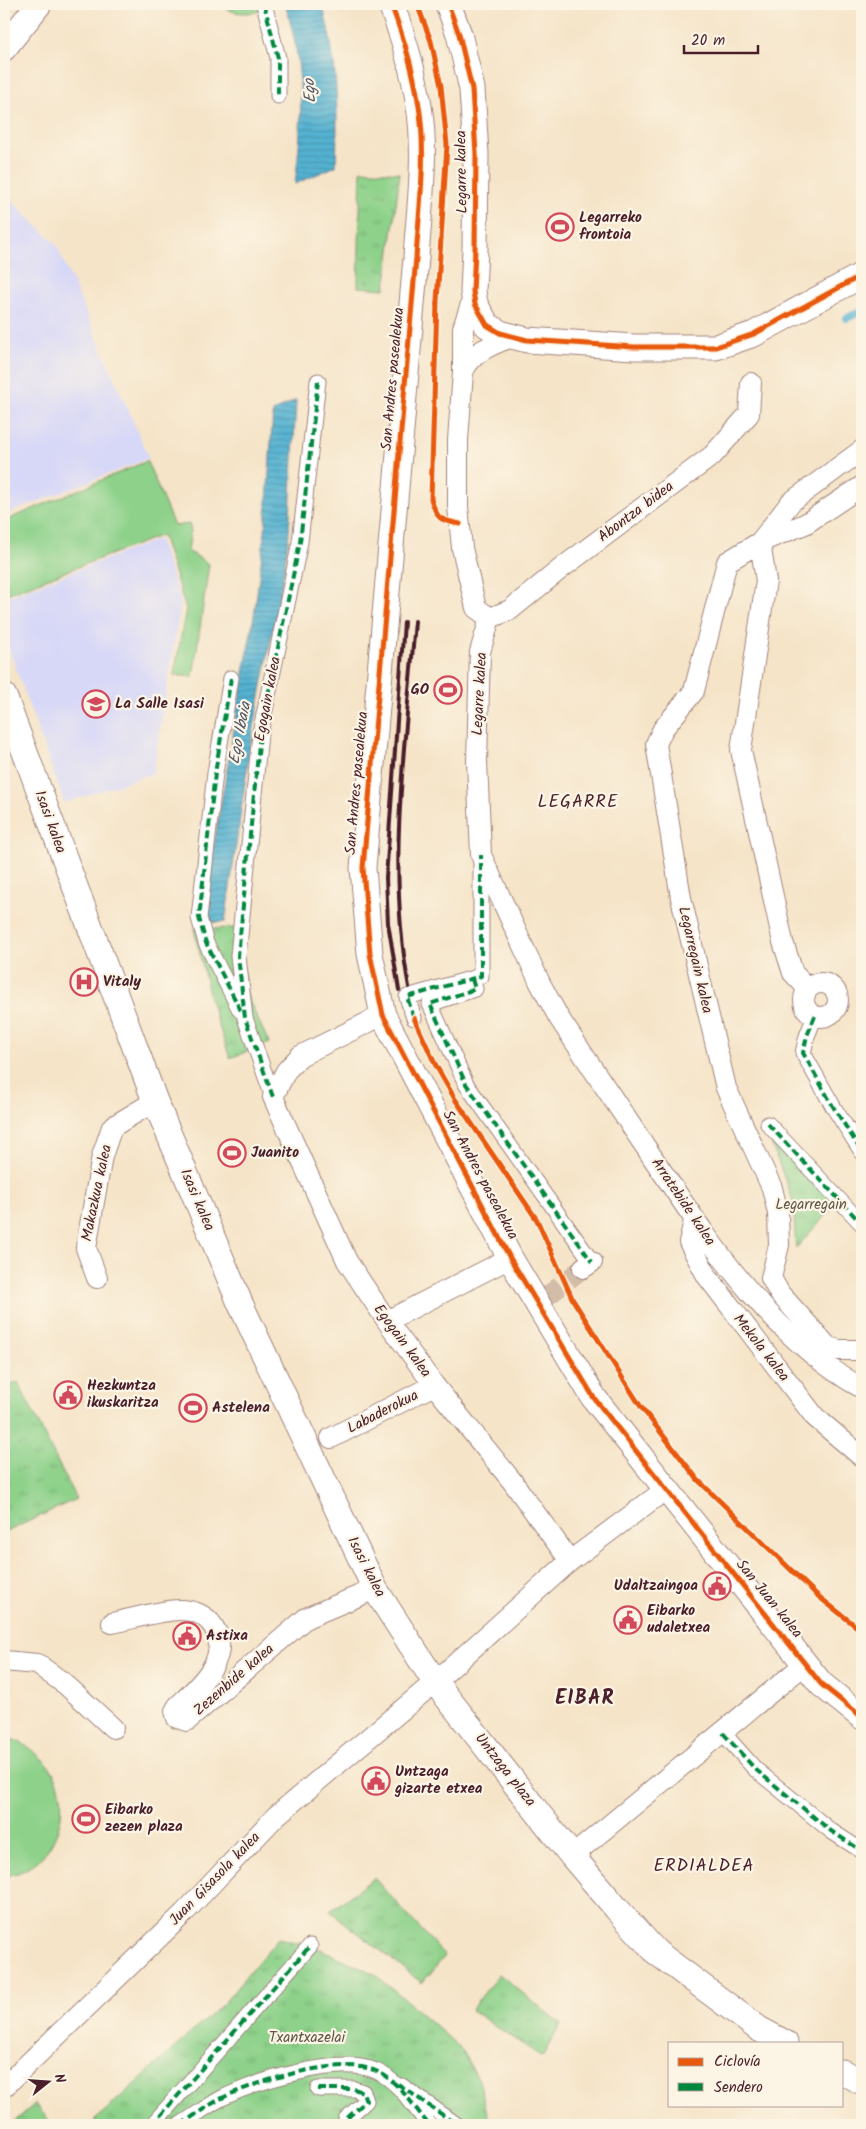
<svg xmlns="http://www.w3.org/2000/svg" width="866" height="2129" viewBox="0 0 866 2129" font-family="Kalam,sans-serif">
	<defs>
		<pattern id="grass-tufts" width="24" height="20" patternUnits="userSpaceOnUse" patternTransform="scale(1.25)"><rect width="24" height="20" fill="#8dd18a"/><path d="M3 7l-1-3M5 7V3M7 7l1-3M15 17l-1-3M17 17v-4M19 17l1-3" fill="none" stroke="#7bb377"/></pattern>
		<pattern id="water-rules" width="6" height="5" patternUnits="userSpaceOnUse" patternTransform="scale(1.25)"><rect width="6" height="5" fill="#53b2d1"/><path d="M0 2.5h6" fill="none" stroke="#4790aa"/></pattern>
	</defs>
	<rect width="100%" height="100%" fill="#fcf5e5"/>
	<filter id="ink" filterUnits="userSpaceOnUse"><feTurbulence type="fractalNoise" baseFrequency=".02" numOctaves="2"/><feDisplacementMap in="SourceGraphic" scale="10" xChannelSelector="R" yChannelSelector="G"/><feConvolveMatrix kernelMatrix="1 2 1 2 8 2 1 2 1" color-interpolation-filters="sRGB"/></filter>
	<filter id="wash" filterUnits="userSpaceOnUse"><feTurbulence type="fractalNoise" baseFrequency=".0096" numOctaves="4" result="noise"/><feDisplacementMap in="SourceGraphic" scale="20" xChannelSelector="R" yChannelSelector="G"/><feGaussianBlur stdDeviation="1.12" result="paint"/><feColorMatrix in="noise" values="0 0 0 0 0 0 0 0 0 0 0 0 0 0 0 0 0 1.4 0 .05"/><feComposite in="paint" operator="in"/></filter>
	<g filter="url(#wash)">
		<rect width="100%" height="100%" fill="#f5e4c8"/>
		<path fill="#d7d7f8" d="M 4,194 L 56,244 L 149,458 L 4,515 Z
			M 159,539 L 181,602 L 153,773 L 64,803 L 4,635 L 4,598 Z"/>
		<path fill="url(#grass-tufts)" stroke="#6c785a" d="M 221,4 L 263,4 L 262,11 C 247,14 231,15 221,4 Z
			M 361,170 L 400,173 L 385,289 L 358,287 Z
			M 236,928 L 247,996 L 269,1043 L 230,1058 L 211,1003 L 194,929 Z
			M 764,1124 L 835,1205 L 796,1248 L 793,1201 Z
			M 18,1382 L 76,1499 L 4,1533 L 4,1389 Z
			M 374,1878 L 445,1956 L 422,1983 L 330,1911 Z
			M 278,1938 L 316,1947 L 375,1974 L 422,2014 L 460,2048 L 479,2080 L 490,2125 L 98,2125 L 95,2120 L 224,2003 Z
			M 499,1974 L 561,2024 L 542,2057 L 471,2010 Z
			M 35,2104 L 53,2125 L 10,2125 Z"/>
		<path fill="#8dd18a" stroke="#6c785a" d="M 147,461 L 174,526 L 189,524 L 191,530 L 188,551 L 209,564 L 193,677 L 174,675 L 186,609 L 162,535 L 4,595 L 4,521 Z
			M 4,1738 C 16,1739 29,1746 38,1755 C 47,1763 56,1774 59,1786 C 70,1824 46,1872 4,1876 Z"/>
		<path fill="url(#water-rules)" stroke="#4e687e" d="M 285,4 L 322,4 C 338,60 338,109 336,166 L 295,184 C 303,120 305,67 285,4 Z
			M 296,400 L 289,533 L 284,571 L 250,748 L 225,922 L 200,923 L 254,616 L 265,532 L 273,412 Z"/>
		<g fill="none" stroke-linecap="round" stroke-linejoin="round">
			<path stroke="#53b2d1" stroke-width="8" d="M 847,318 L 862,311"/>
		</g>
	</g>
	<g filter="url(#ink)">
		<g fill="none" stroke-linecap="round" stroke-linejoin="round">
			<path stroke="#d3bda9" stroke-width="20" stroke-dasharray="20 10" stroke-linecap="butt" d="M 545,1298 L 583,1268"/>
			<g stroke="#a0827a" stroke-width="17">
				<path id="pedestrian" d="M 264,4 L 278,58 L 278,96
					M 231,678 L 215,773 L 199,918 L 206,943 L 240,1010
					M 472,979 L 475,989 L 430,1004 L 466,1084 L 592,1262
					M 815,1016 L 807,1036 L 803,1053 L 834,1108 L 862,1152
					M 414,1018 L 407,997 L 481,976 L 481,859
					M 273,1097 L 245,1018 L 238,956 L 260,734 L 300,542 L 318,381
					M 768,1124 L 862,1224
					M 723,1733 L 755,1769 L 831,1831 L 862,1851
					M 402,2086 L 457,2125
					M 318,2089 L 354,2089 L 363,2092 L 366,2101 L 346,2119
					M 152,2125 L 310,1946
					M 180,2125 C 194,2116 207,2106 222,2098 C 257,2081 340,2055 376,2071 C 398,2080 414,2107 429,2125"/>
			</g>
			<g stroke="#a0827a" stroke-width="22">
				<path id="minor" d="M 474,295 L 463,328 L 463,372 L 458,440 L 458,506 L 462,548 L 476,608 L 490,618
					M 463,372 C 472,351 494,344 514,336
					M 862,450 L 791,502 L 760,542 L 727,562 L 694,691 L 663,729 L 656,744 L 681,898 L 726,1088 L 772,1188 L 778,1213 L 779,1245 L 771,1278 L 780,1294 L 828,1347 L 839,1350 L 862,1350
					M 490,618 L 480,652 L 477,761 L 481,855 L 540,983 L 559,1018 C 592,1068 625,1117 659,1167 C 713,1247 775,1341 862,1388
					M 490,618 L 510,610 L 563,567 L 713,455 L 749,414 L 751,383
					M804 1000a17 17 0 1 1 34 0a17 17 0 1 1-34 0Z
					M 808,989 L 793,973 L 783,942 L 741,750 L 766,581 L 760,542 L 805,524 L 862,486
					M 383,1015 L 300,1056 L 286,1071 L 273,1097 L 347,1261 L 387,1321 L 434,1385 L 512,1481 L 570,1561
					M 694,1221 L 689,1242 L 707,1276 L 815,1417 L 862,1457
					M 583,1268 L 592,1262
					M 97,1278 L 86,1248 L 102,1156 L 112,1127 L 155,1101
					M 387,1321 L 510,1258
					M 331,1438 L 434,1385
					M 112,1623 C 132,1619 161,1610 180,1610 C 193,1610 206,1615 213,1626 C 233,1656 199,1686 178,1706 L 175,1711 L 177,1718 L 187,1721 L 306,1618 L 375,1589
					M 4,1661 L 37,1664 L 65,1684 L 113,1728
					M 572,1856 L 805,1664
					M 4,2087 L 184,1913 L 276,1816 L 435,1682 L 570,1561 L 665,1490"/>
			</g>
			<g stroke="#a0827a" stroke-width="27">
				<path id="tertiary" d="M 391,4 C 403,36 414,72 419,106 C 427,156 419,209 416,258 L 363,868 L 370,954 L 383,1015 L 510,1258 L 594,1398 L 821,1684 L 862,1717
					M 448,4 L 459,34 L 472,89 L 476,154 L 475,249 L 473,291 L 475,304 L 487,325 L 500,333 L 527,340 L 634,347 L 716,347 L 754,334 L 862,275
					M 4,48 L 39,4
					M 4,696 L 155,1101 L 240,1303 L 375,1589 L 435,1682 L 572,1856 L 617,1909 L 656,1952 L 759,2029 L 785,2043
					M 842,2072 L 862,2082"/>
			</g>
			<use href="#pedestrian" stroke="#fff" stroke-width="15"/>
			<use href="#minor" stroke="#fff" stroke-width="20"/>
			<use href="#tertiary" stroke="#fff" stroke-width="25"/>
			<path stroke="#4a1f2b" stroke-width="4" d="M 409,987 C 386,867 406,742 415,621
				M 399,990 L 388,923 L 386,878 L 404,622"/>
			<path stroke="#00873e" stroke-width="4" stroke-dasharray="8 4" stroke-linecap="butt" d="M 264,4 L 278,58 L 278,96
				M 231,678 L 215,773 L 199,918 L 206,943 L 241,1011
				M 472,979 L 475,989 L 430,1004 L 466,1084 L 592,1262
				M 815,1016 L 807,1036 L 803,1053 L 834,1108 L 862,1152
				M 414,1018 L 407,997 L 481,976 L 481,855
				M 273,1097 L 245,1018 L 238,956 L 260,734 L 300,542 L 318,381
				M 768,1124 L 862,1224
				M 723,1733 L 755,1769 L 831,1831 L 862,1851
				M 398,2084 L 457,2125
				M 318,2089 L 354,2089 L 363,2092 L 366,2101 L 346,2119
				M 152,2125 L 310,1946
				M 180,2125 C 194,2116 207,2106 222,2098 C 257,2081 340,2055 376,2071 C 398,2080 414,2107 429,2125"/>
			<g stroke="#fcf5e5" stroke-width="8">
				<path id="cycleway" d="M 391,4 C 403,36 414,72 419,106 C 427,156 419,209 416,258 L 363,868 L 370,954 L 383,1015 L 510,1258 L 594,1398 L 821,1684 L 862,1717
					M 417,4 L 431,41 L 441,86 L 447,145 L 437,301 L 431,499 C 437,519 439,520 460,524
					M 448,4 L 459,34 L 472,89 L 476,154 L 475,249 L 473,291 L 475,304 L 487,325 L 500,333 L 527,340 L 634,347 L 716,347 L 754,334 L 862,275
					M 414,1018 L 435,1064 L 455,1099 L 537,1220 L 573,1300 L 641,1407 L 698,1480 L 818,1596 L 862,1631"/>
			</g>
			<use href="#cycleway" stroke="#e8590c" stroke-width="5"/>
		</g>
	</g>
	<defs>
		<g id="stadium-ring" transform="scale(1.4375)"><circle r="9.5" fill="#fcf5e5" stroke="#d1495b" stroke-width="1.5"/><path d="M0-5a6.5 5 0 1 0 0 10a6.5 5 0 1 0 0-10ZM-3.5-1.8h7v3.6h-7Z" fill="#d1495b"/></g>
		<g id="school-ring" transform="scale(1.4375)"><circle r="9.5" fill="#fcf5e5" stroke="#d1495b" stroke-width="1.5"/><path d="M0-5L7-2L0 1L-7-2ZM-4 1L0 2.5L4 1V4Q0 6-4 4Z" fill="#d1495b"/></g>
		<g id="hospital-ring" transform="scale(1.4375)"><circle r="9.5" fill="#fcf5e5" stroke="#d1495b" stroke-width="1.5"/><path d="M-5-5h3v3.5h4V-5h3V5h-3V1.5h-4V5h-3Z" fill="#d1495b"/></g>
		<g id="civic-ring" transform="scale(1.4375)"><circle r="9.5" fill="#fcf5e5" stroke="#d1495b" stroke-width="1.5"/><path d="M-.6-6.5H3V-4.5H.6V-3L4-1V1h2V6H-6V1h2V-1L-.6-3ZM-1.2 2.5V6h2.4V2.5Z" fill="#d1495b"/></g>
	</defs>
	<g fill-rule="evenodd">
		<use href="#stadium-ring" x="560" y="227"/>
		<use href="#stadium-ring" x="448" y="690"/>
		<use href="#school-ring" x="96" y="704"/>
		<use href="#hospital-ring" x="84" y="982"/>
		<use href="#stadium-ring" x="232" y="1153"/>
		<use href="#civic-ring" x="68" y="1395"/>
		<use href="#stadium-ring" x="193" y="1408"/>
		<use href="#civic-ring" x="717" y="1586"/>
		<use href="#civic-ring" x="628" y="1620"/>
		<use href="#civic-ring" x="187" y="1636"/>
		<use href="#civic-ring" x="376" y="1781"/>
		<use href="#stadium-ring" x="86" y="1819"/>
	</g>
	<g text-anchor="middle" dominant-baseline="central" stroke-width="4.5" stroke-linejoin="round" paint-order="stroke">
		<g font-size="15" fill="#4a1f2b" stroke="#fcf5e5">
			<text transform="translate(462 172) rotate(-91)">Legarre kalea</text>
			<text transform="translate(393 379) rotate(-85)">San Andres pasealekua</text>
			<text transform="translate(636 512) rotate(-37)">Abontza bidea</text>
			<text transform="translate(480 694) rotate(-87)">Legarre kalea</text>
			<text transform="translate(268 699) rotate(-79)">Egogain kalea</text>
			<text transform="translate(357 783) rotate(-85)">San Andres pasealekua</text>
			<text transform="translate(50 822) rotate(70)">Isasi kalea</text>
			<text transform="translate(695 960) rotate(77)">Legarregain kalea</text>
			<text transform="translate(480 1175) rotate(62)">San Andres pasealekua</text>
			<text transform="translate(97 1193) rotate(-78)">Makazkua kalea</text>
			<text transform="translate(197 1200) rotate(67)">Isasi kalea</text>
			<text transform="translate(683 1202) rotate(56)">Arratebide kalea</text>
			<text transform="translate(402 1341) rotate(54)">Egogain kalea</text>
			<text transform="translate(761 1348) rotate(52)">Mekola kalea</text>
			<text transform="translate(383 1412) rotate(-27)">Labaderokua</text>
			<text transform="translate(366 1567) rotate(63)">Isasi kalea</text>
			<text transform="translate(769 1599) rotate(51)">San Juan kalea</text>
			<text transform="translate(234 1680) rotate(-41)">Zezenbide kalea</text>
			<text transform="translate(505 1770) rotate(52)">Untzaga plaza</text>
			<text transform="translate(215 1879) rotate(-46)">Juan Gisasola kalea</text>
		</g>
		<g font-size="15" font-weight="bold" fill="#4a1f2b" stroke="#fcf5e5" text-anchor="start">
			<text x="579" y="218">Legarreko<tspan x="579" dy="17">frontoia</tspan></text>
			<text x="429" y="690" text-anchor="end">GO</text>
			<text x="115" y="704">La Salle Isasi</text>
			<text x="103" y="982">Vitaly</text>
			<text x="251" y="1153">Juanito</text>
			<text x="87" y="1386">Hezkuntza<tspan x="87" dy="17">ikuskaritza</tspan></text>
			<text x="212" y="1408">Astelena</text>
			<text x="698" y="1586" text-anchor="end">Udaltzaingoa</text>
			<text x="647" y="1611">Eibarko<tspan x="647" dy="17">udaletxea</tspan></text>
			<text x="206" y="1636">Astixa</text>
			<text x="395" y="1772">Untzaga<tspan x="395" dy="17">gizarte etxea</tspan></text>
			<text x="105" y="1810">Eibarko<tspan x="105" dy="17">zezen plaza</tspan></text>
		</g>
		<g font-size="15" fill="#5e5448" stroke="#fcf5e5">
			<text x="811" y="1205">Legarregain</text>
			<text x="307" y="2038">Txantxazelai</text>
		</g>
		<g font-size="16" font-style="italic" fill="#4d5265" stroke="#fcf5e5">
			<text transform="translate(310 91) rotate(-93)">Ego</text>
			<text transform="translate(240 733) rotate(-79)">Ego Ibaia</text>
		</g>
		<g font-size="18" letter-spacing="1" fill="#4a1f2b" stroke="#fcf5e5">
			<text x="578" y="802">LEGARRE</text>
			<text x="704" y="1866">ERDIALDEA</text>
		</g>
		<g font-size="20" font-weight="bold" letter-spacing="1" fill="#4a1f2b" stroke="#fcf5e5">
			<text x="585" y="1699">EIBAR</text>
		</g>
	</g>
	<rect width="866" height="2129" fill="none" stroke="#fcf5e5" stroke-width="20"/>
	<rect x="668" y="2042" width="175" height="65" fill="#fcf5e5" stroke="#b59f9b"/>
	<rect x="678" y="2058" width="25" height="8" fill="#e8590c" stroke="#b59f9b"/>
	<text x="714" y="2066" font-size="15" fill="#4a1f2b">Ciclovía</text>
	<rect x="678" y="2083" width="25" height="8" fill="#00873e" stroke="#b59f9b"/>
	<text x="714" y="2092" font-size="15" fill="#4a1f2b">Sendero</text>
	<g transform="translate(48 2082) rotate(73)" stroke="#fcf5e5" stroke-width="4" paint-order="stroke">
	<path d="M0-4L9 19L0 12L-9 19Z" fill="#4a1f2b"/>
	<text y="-8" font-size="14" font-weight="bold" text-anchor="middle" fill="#4a1f2b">N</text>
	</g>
	<path d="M684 45v8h74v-8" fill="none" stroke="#4a1f2b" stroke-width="2.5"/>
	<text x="691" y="45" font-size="15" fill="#4a1f2b" stroke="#fcf5e5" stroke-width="4" paint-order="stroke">20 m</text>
</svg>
